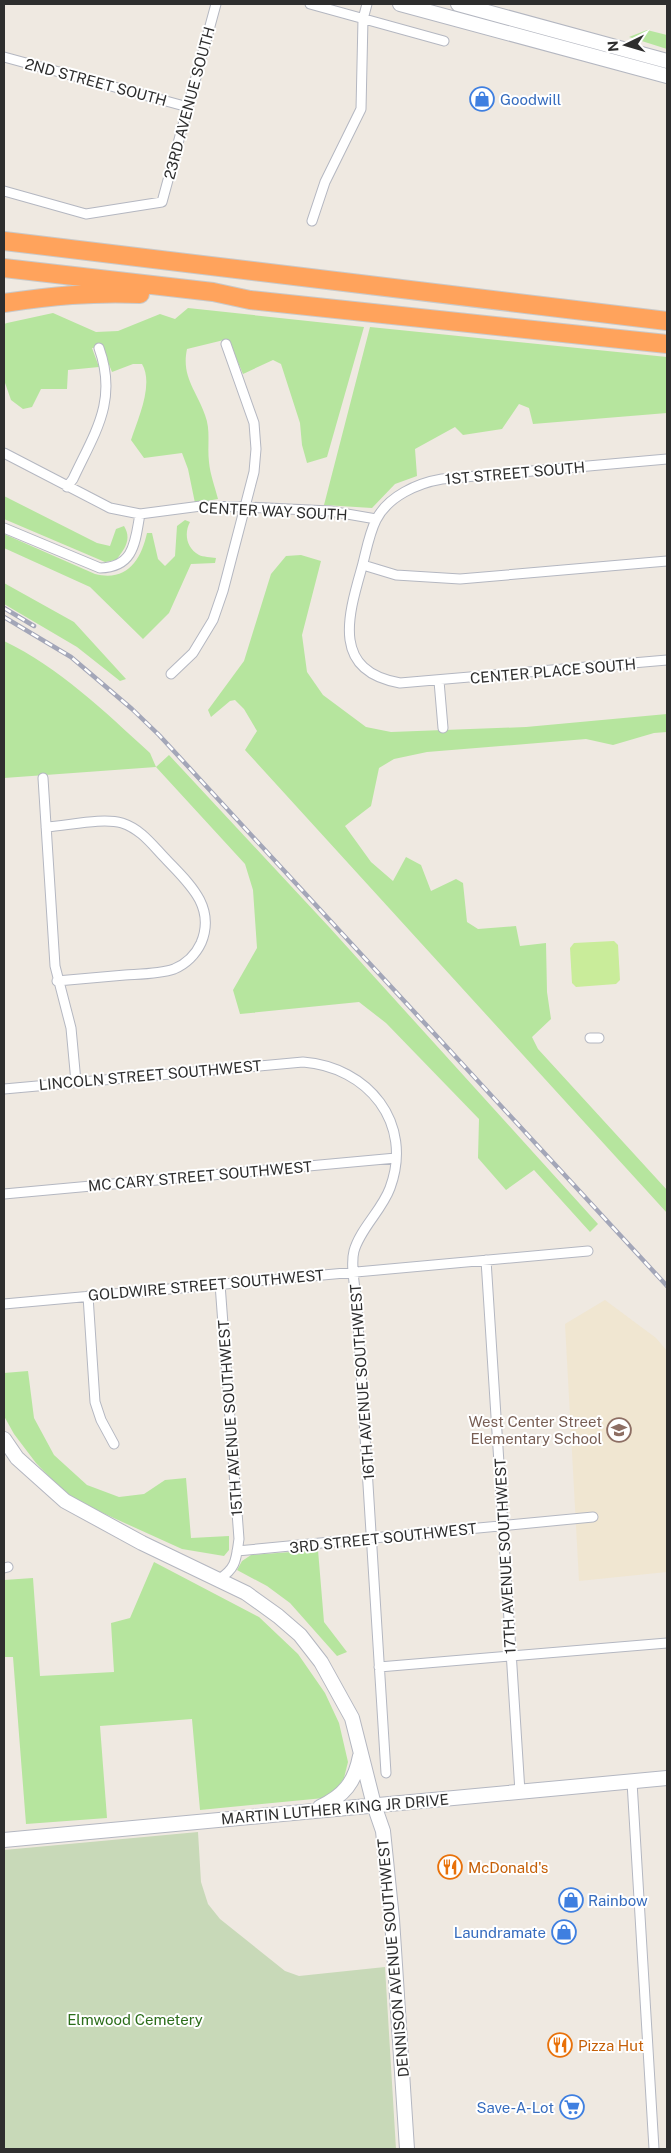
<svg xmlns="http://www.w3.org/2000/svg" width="671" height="2153" viewBox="0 0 671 2153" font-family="'Public Sans',sans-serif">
	<rect width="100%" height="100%" fill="#efe9e1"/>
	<path fill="#f0e6d1" d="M 605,1300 L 656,1338 L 667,1351 L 667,1572 L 579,1581 L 565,1324 Z"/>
	<path fill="#b6e59e" d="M 647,30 L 667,35 L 667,49 L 629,37 Z
		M 188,308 L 364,327 L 327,457 L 307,463 L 302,445 L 300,423 L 281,364 L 273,360 L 243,374 L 228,339 L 187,349 C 181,377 197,391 205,415 C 211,430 207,446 209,462 C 210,474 215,487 218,499 L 195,503 L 188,469 L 182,453 L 144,458 L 131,440 C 138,419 154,384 142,364 L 133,364 L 112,372 L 102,347 L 92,348 L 99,367 L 68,370 L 67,389 L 41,389 L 32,407 L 23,409 L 11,400 L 4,380 L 4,324 L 7,323 L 53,313 L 96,332 L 118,331 L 160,314 L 175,319 Z
		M 370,327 L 667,357 L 667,413 L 533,424 L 529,408 L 519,404 L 502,429 L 463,435 L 455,427 L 415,449 L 417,476 L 395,484 L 372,508 L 324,505 Z
		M 4,496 L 97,543 L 110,546 L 116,529 L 124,526 C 132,539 125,549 116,560 L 105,562 L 4,519 Z
		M 185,520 L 190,522 C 184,533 186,548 199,555 C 203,557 211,557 216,558 L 215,563 L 191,564 L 169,613 L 143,639 L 90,587 L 4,548 L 4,534 L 95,574 C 127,582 141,560 147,533 L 152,533 L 158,559 L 165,566 L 175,556 L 177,526 Z
		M 301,555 L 321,561 L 302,635 L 307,672 L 323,695 L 366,727 L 391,732 L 526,727 L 667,714 L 667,732 L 654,733 L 613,745 L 586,739 L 427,752 L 394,759 L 379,768 L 371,806 L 345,826 L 371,862 L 393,881 L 406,857 L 421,865 L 431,891 L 456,879 L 463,883 L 467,922 L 478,929 L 516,926 L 520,946 L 546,943 L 547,992 L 551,1019 L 532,1037 L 538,1049 L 667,1190 L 667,1213 L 245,750 L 257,731 L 244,709 L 235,700 L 230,701 L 211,717 L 208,710 L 244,661 L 271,574 L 286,556 Z
		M 4,583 L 74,622 L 126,679 L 120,681 L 77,647 L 4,604 Z
		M 4,641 C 60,668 104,711 150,753 L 156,767 L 169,755 L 330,928 L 598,1224 L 590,1232 L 534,1170 L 506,1190 L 478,1158 L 479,1119 L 386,1023 L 359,1002 L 240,1014 L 233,990 L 257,948 L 253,890 L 245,864 L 156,767 L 4,778 Z
		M 28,1371 L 34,1418 L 54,1455 L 87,1485 L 119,1497 L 144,1494 L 165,1480 L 186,1478 L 191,1538 L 229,1536 L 229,1550 L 224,1556 L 182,1549 L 85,1505 L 62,1490 L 36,1463 L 14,1434 L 4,1416 L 4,1373 Z
		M 318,1550 L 324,1622 L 347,1652 L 337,1656 L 290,1603 L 267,1586 L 237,1570 L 242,1561 L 251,1555 Z
		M 154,1562 L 259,1617 L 298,1654 L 325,1693 L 339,1723 L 348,1762 L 344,1778 L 336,1790 L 324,1798 L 200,1810 L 192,1719 L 100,1726 L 107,1818 L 26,1824 L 13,1657 L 4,1657 L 4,1580 L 33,1578 L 40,1676 L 114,1672 L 111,1623 L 130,1618 Z"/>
	<path fill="#c8d9b8" d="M 198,1832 L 201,1882 L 208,1904 L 220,1919 L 285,1971 L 299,1976 L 385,1967 L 396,2149 L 4,2149 L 4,1850 Z"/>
	<path fill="#c9ec9a" d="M 614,941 L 618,945 L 620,980 L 616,984 L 576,987 L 572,983 L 570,948 L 574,943 Z"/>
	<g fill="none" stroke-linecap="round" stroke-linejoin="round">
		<g stroke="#b4b7c1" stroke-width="11">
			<path id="street" d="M 310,4 L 444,41
				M 4,57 L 188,107
				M 4,191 L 86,214 L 162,202 L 216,4
				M 312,221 L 325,182 L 361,109 L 363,19 L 367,4
				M 4,453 L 110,508 L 140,514 L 201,506 L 246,507 L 330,511 L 376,519
				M 667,459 L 442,479 C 418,483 388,496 376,520 C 369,534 366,552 362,567 C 348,616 331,671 400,683 L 667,660
				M 67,487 L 73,479 C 95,432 118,401 99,348
				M 4,528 L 100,568 C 135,567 135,541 140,514
				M 363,565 L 396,575 L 460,579 L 667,561
				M 171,674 L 193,653 L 213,620 L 223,591 L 254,472 L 256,449 L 254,423 L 226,344
				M 439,681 L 443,728
				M 43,778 L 55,966 L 71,1028 L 76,1082
				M 46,827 C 67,826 102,817 122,823 C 140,829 150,842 163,856 C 186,881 217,905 201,943 C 196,954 186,964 174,969 C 160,974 140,974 125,975 C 102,977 80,979 57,981
				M 590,1038 L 599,1038
				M 4,1089 L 303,1062 C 368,1067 414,1123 390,1188 C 382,1210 360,1229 354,1251 C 350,1266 356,1291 357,1308 L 386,1773
				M 4,1194 L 396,1158
				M 486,1260 L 520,1792
				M 88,1296 L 95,1402 L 101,1420 L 114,1444
				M 4,1304 L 588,1251
				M 237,1551 L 593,1517
				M 4,1568 L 8,1567
				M 219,1579 C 237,1568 236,1558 239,1539 L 220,1284
				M 379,1667 L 667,1643
				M 632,1782 L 654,2149"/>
		</g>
		<g stroke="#b4b7c1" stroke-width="16">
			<path id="secondary" d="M 400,4 L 667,76
				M 458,4 L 667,61
				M 4,1439 L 17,1458 L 65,1501 L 142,1543 L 246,1593 L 278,1616 L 300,1635 L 321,1662 L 352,1718 L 374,1805 L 383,1831 L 392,1919 L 407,2149
				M 320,1807 C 344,1796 355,1782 360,1756
				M 4,1840 L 667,1778"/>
		</g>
		<g stroke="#c9c9c9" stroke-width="20">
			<path id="highway" d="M 4,241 L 667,321
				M 4,268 L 213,292 L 250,300 L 667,344
				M 4,303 C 52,296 91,292 140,294"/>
		</g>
		<use href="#street" stroke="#fff" stroke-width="9"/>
		<use href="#secondary" stroke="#fff" stroke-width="14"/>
		<use href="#highway" stroke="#ffa35c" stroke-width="18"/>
		<g stroke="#a3a6b8" stroke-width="4.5">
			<path id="rail" d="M 4,608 L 34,626
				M 4,617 L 71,657 L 132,709 L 159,735 L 667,1286"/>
		</g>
		<use href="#rail" stroke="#fff" stroke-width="2.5" stroke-dasharray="8" stroke-linecap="butt"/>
	</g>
	<defs>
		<g id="shop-ring" transform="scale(1.25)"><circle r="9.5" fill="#fff" stroke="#3f7fe0" stroke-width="1.5"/><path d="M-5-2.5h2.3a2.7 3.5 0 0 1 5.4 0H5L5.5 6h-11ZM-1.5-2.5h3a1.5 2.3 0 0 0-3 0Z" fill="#3f7fe0"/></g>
		<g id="school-ring" transform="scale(1.25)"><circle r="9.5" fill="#fff" stroke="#8d6e63" stroke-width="1.5"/><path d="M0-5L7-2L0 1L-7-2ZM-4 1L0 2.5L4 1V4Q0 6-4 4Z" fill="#8d6e63"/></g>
		<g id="restaurant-ring" transform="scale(1.25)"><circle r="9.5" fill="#fff" stroke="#e8710a" stroke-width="1.5"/><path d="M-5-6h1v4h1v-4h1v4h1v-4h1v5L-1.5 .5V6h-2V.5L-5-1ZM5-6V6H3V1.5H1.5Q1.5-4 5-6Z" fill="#e8710a"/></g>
		<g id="supermarket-ring" transform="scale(1.25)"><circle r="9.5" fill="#fff" stroke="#3f7fe0" stroke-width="1.5"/><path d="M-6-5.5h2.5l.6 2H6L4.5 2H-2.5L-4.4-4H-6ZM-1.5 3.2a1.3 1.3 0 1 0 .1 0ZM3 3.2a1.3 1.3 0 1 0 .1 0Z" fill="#3f7fe0"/></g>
	</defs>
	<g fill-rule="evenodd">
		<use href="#shop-ring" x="482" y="99"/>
		<use href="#school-ring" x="619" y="1430"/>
		<use href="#restaurant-ring" x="450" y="1867"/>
		<use href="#shop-ring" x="571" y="1900"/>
		<use href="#shop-ring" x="564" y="1932"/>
		<use href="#restaurant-ring" x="560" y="2045"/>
		<use href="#supermarket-ring" x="572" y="2107"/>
	</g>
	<g text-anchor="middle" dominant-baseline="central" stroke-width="4" stroke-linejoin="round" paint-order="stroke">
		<g font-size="15" fill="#2e2e2e" stroke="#fff">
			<text transform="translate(96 82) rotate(15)">2ND STREET SOUTH</text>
			<text transform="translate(189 103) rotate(-75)">23RD AVENUE SOUTH</text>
			<text transform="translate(515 473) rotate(-5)">1ST STREET SOUTH</text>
			<text transform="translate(273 511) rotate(3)">CENTER WAY SOUTH</text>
			<text transform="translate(553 671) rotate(-5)">CENTER PLACE SOUTH</text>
			<text transform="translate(150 1075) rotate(-5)">LINCOLN STREET SOUTHWEST</text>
			<text transform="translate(200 1176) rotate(-5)">MC CARY STREET SOUTHWEST</text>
			<text transform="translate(206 1285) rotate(-5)">GOLDWIRE STREET SOUTHWEST</text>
			<text transform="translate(362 1382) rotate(-94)">16TH AVENUE SOUTHWEST</text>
			<text transform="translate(230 1418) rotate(-94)">15TH AVENUE SOUTHWEST</text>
			<text transform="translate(383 1538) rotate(-6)">3RD STREET SOUTHWEST</text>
			<text transform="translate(505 1556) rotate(-93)">17TH AVENUE SOUTHWEST</text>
			<text transform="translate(335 1809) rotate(-5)">MARTIN LUTHER KING JR DRIVE</text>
			<text transform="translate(393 1958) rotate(-95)">DENNISON AVENUE SOUTHWEST</text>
		</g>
		<g font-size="15" fill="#366cbe" stroke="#fff" text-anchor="start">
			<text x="500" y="99">Goodwill</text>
			<text x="588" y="1900">Rainbow</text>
			<text x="546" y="1932" text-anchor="end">Laundramate</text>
			<text x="554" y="2107" text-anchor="end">Save-A-Lot</text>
		</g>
		<g font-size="15" fill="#785e54" stroke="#fff" text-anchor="end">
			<text x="602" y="1421">West Center Street<tspan x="602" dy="17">Elementary School</tspan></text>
		</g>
		<g font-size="15" fill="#c56008" stroke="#fff" text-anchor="start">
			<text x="468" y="1867">McDonald's</text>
			<text x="578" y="2045">Pizza Hut</text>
		</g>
		<g font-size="15" fill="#2c6e1b" stroke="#fff">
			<text x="135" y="2019">Elmwood Cemetery</text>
		</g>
	</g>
	<rect width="671" height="2153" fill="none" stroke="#2e2e2e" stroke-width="10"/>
	<g transform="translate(626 45) rotate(265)" stroke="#ffffff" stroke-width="4" paint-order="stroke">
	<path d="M0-4L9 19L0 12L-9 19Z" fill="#2e2e2e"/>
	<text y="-8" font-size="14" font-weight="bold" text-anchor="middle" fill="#2e2e2e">N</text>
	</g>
</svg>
